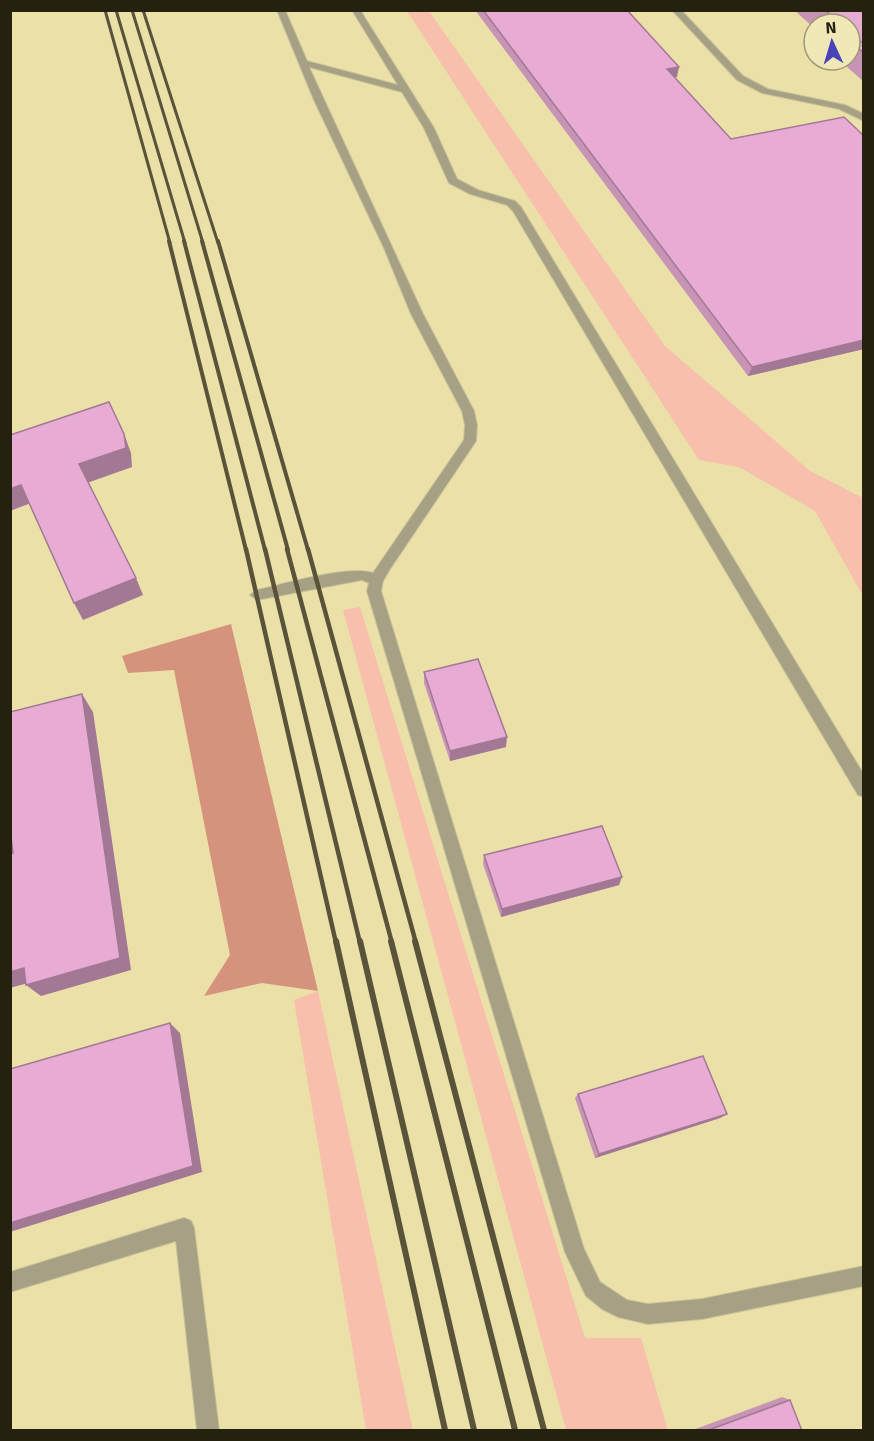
<svg xmlns="http://www.w3.org/2000/svg" width="874" height="1441" viewBox="0 0 874 1441" font-family="Signika,sans-serif">
	<rect width="100%" height="100%" fill="#f1e8b8"/>
	<path fill="#eae0a8" fill-rule="evenodd" d="M 10,11 L 863,11 L 863,1430 L 11,1430 ZM 814,24 L 850,24 L 850,60 L 814,60 Z"/>
	<path fill="#f8bfad" d="M 407,11 L 429,11 L 665,346 L 810,471 L 863,498 L 863,596 L 815,511 L 739,467 L 699,460 Z
		M 360,607 L 585,1338 L 641,1338 L 668,1430 L 566,1430 L 343,610 Z
		M 318,991 L 409,1412 L 413,1430 L 366,1430 L 294,1000 Z"/>
	<path fill="#d5927c" d="M 231,624 L 318,991 L 262,983 L 204,996 L 230,955 L 174,670 L 128,673 L 122,656 Z"/>
	<g fill="none" stroke-linecap="round" stroke-linejoin="round">
		<g stroke="#ccc499" stroke-width="2">
			<path id="lane" d="M 277,10 L 285,10 L 307,61 L 398,85 L 352,10 L 360,10 L 434,128 L 457,179 L 478,190 L 515,201 L 521,207 L 864,775 L 864,797 L 858,795 L 513,211 L 507,205 L 470,194 L 449,183 L 424,128 L 402,92 L 309,67 L 423,314 L 474,411 L 477,425 L 476,441 L 390,569 L 383,581 L 381,591 L 584,1249 L 600,1282 L 627,1300 L 648,1304 L 702,1299 L 864,1266 L 864,1286 L 702,1319 L 648,1324 L 618,1317 L 602,1309 L 586,1296 L 565,1252 L 367,591 L 369,583 L 362,580 L 257,600 L 250,595 L 257,590 C 285,584 348,565 373,573 L 464,440 L 465,425 L 462,411 L 411,314 L 384,248 L 314,100 Z
				M 672,10 L 681,10 L 743,76 L 768,89 L 845,105 L 864,114 L 864,121 L 839,109 L 762,93 L 737,80 Z
				M 184,1218 L 191,1221 L 194,1228 L 219,1430 L 197,1430 L 176,1241 L 10,1292 L 10,1272 Z"/>
		</g>
		<use href="#lane" fill="#a6a185" fill-rule="evenodd"/>
		<path stroke="#585339" stroke-width="3" d="M 105,10 L 170,243
			M 116,10 L 185,243
			M 132,10 L 203,243
			M 143,10 L 218,243"/>
		<path stroke="#585339" stroke-width="4" d="M 169,241 L 246,550
			M 184,241 L 265,550
			M 202,241 L 288,550
			M 218,241 L 308,550"/>
		<path stroke="#585339" stroke-width="4.5" d="M 246,549 L 336,943
			M 265,549 L 360,943
			M 287,549 L 392,943
			M 308,549 L 416,943"/>
		<path stroke="#585339" stroke-width="6" d="M 336,941 L 445,1430
			M 360,941 L 474,1430
			M 391,941 L 515,1430
			M 415,941 L 544,1430"/>
	</g>
	<path fill="#c894b6" d="M 475,10 L 627,10 L 677,77 L 674,77 L 731,139 L 864,136 L 864,349 L 748,376 Z
		M 794,10 L 864,10 L 864,82 L 845,65 L 847,60 L 850,60 L 850,24 L 814,24 L 814,28 Z
		M 424,672 L 506,747 L 450,761 L 424,683 Z
		M 484,855 L 619,885 L 501,917 L 483,864 Z
		M 578,1094 L 727,1114 L 720,1118 L 595,1158 L 575,1098 Z
		M 782,1397 L 790,1400 L 802,1431 L 690,1431 Z"/>
	<path fill="#a27894" d="M 679,67 L 677,77 L 665,78 L 667,69 Z
		M 864,340 L 864,349 L 748,376 L 752,367 Z
		M 124,434 L 131,453 L 132,467 L 87,483 L 79,464 Z
		M 21,485 L 31,503 L 10,511 L 10,489 Z
		M 136,578 L 143,595 L 83,620 L 74,603 Z
		M 82,694 L 93,712 L 131,970 L 41,996 L 26,985 Z
		M 507,737 L 506,747 L 450,761 L 450,751 Z
		M 622,877 L 619,885 L 501,917 L 502,909 Z
		M 24,968 L 39,980 L 10,988 L 10,972 Z
		M 170,1023 L 180,1033 L 202,1172 L 10,1232 L 10,1223 Z
		M 727,1114 L 720,1118 L 595,1158 L 599,1154 Z"/>
	<path fill="#e8acd4" stroke="#a27894" stroke-width="1.5" d="M 483,10 L 627,10 L 679,67 L 667,69 L 731,139 L 844,117 L 864,136 L 864,340 L 752,367 Z
		M 825,10 L 864,10 L 864,53 L 852,43 L 861,42 L 850,32 L 850,24 L 841,24 Z
		M 109,402 L 124,434 L 126,448 L 79,464 L 136,578 L 74,603 L 21,485 L 10,489 L 10,435 Z
		M 478,659 L 507,737 L 450,751 L 424,672 Z
		M 82,694 L 120,958 L 26,985 L 24,968 L 10,972 L 10,854 L 13,853 L 10,829 L 10,712 Z
		M 602,826 L 622,877 L 502,909 L 484,855 Z
		M 170,1023 L 193,1166 L 10,1223 L 10,1069 Z
		M 703,1056 L 727,1114 L 599,1154 L 578,1094 Z
		M 790,1400 L 802,1431 L 706,1431 Z"/>
	<rect width="874" height="1441" fill="none" stroke="#24210e" stroke-width="24"/>
	<g transform="translate(832 42) rotate(356)"><circle r="28" fill="#f1e8b8" stroke="#9f9874" stroke-width="1.5"/>
	<path d="M0-4.5L10 22L0 15L-10 22Z" fill="#4943b9"/>
	<text y="-9" font-size="16" font-weight="bold" text-anchor="middle" fill="#24210e">N</text>
	</g>
</svg>
